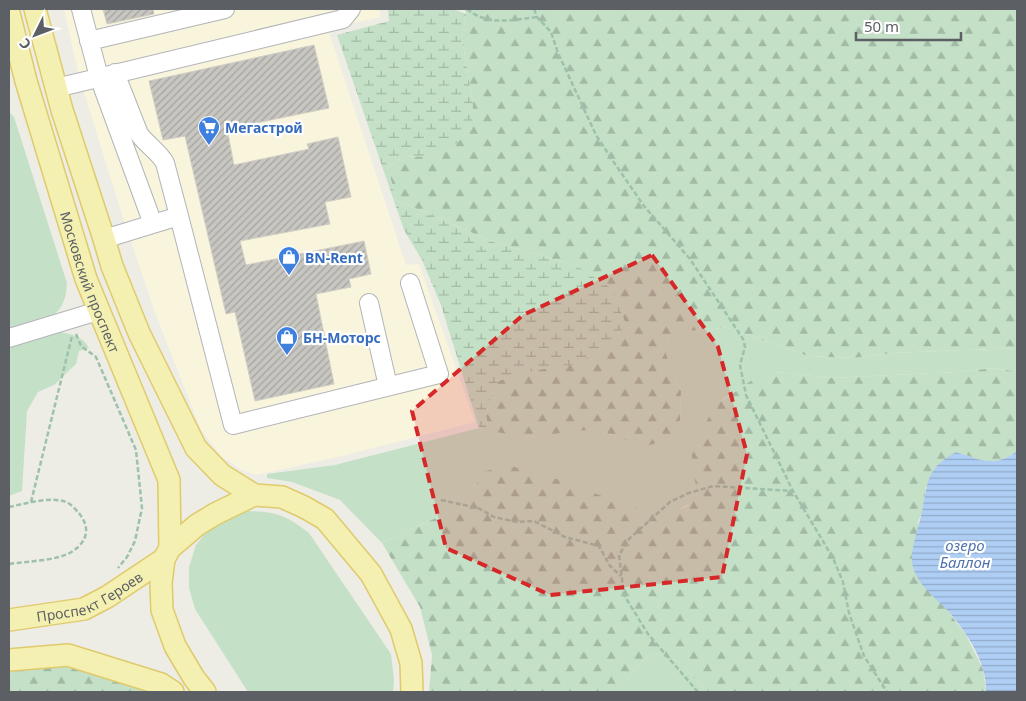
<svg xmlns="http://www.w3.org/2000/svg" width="1026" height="701" viewBox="0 0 1026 701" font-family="'Noto Sans',sans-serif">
	<defs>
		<pattern id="forest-firs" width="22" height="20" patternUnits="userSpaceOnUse" patternTransform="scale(1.25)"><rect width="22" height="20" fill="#c4e1c7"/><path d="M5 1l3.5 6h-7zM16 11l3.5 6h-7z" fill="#a2baa5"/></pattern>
		<pattern id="wetland-marsh" width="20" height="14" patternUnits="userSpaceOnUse" patternTransform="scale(1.25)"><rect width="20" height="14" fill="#c4e1c7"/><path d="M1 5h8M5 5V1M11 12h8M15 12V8" fill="none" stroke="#a2baa5"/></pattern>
		<pattern id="water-rules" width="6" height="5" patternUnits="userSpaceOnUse" patternTransform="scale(1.25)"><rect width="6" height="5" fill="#aecef4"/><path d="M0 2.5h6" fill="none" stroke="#91aac9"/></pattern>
		<pattern id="building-hatch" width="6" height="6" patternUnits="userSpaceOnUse" patternTransform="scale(1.25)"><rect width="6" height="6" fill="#c8c6c1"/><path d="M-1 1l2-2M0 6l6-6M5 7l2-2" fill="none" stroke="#a6a4a0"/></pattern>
	</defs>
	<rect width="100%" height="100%" fill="#edece5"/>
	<path fill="#f9f5dd" d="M 64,9 L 379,9 L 381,17 L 328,29 L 406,265 L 419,264 L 475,422 L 342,456 L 256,475 L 242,470 L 221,456 L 201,430 L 156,315 L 124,221 L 78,73 Z"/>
	<path fill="#c4e1c7" d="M 9,112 L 14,117 L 67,283 C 66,321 41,320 11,331 L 9,323 Z
		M 724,327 L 808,356 L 853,358 L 892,353 L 1017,348 L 1017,372 L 996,368 L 955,372 L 830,378 L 778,372 L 737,390 L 723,399 L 695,478 L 697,498 C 688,505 676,513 663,514 C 642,516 615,499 593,494 C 556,486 518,480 480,473 L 473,494 L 462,510 L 438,517 L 382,543 L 340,500 L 292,482 L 267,478 L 267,474 L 335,465 L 479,428 L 529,437 L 596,429 L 643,447 L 674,438 L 680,420 L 681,391 L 666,354 L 668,336 L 682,330 L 705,331 Z
		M 56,332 C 69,333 83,336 89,348 L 79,351 L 76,364 L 54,385 L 38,392 L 27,411 L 22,491 L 9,496 L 9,348 Z
		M 248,511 C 277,512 286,515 309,533 L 391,654 L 394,680 L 393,692 L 248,692 L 195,609 L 189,588 L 189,567 L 196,545 L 209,529 L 228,517 Z
		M 657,654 L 677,661 L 709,692 L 617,692 L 644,659 Z"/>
	<path fill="url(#forest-firs)" d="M 465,9 L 1017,9 L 1017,348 L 892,353 L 853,358 L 808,356 L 724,327 L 705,331 L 682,330 L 668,336 L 666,354 L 681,391 L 680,420 L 674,438 L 643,447 L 596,429 L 529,437 L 489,431 L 486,416 L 491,395 L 497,382 L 513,374 L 576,363 L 577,266 L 496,243 L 396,200 L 388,168 L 402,157 L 431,156 L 473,104 L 462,39 L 466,14 Z
		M 996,368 L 1017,372 L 1017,451 C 995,468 981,460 956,452 L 926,487 L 922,513 L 918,522 L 948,611 L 966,635 L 983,669 L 986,692 L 709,692 L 677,661 L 657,654 L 644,659 L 617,692 L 429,692 L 432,655 L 420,607 L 382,543 L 438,517 L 462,510 L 473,494 L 480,473 L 506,465 L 543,474 L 645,512 L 664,514 L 686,507 L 697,497 L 691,448 L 716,405 L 752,380 L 778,372 L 830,378 L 955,372 Z
		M 67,666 L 149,692 L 9,692 L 9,670 Z"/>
	<path fill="url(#wetland-marsh)" d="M 388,9 L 453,9 L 466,14 L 462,39 L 473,104 L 472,129 L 457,143 L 431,156 L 402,157 L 388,168 L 396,200 L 496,243 L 577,266 L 612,289 L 626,324 L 613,344 L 576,364 L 513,374 L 497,382 L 491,395 L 486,416 L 489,431 L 479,428 L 441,305 L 422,260 L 404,230 L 337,35 L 389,21 Z"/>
	<path fill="url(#water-rules)" d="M 1017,451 L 1017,692 L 986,692 C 987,662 967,633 948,611 C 934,596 916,584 912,563 C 910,549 920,524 922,511 C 928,480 927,468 956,452 C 981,460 995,468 1017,451 Z"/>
	<path fill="url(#building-hatch)" stroke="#d1cec4" d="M 103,9 L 153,9 L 154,14 L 107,24 Z
		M 314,45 L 329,108 L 227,129 L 234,165 L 309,149 L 307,144 L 338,137 L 351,197 L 325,202 L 330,224 L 240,241 L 246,265 L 364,241 L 371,274 L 349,279 L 351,287 L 316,294 L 334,384 L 255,401 L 235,312 L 226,314 L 185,136 L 163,140 L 149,81 Z"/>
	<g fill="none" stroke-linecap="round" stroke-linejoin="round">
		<g stroke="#b2b4b8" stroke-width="20">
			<path id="minor" d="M 81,9 L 99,77 L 153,224 L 179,216 L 165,163 C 159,152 147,145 139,134 L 115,73
				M 89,41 L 225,9
				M 56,88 L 343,19 L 351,9
				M 179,216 L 233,425 L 439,374 L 410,283
				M 104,239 L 153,224
				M 369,303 L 388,386
				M 9,338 L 98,311"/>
		</g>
		<g stroke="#dfca6c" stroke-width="24">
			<g id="major">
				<path d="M 35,9 L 62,110 L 104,239 L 112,266 L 139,333 L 196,448 L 222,475 L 254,495"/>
				<path id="s1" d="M 9,13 L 26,81 L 86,279 L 169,480 L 170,548"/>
				<path id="s2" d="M 9,620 L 84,609 L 107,597 L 164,559"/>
				<path d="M 9,660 L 68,655 L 161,684 L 173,692"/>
				<path d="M 205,692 L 194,678 L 175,646 L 162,610 L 161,583 L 164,559 L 170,548 L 197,525 L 215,514 L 254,495 L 282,497 L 304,507 L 325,519 L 371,574 L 401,629 L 411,663 L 412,692"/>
			</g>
		</g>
		<path stroke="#9ec1ac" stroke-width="2.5" stroke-dasharray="5 2.5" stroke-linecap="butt" d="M 467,9 C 487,26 513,20 537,17
			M 534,9 L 537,17 L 551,32 L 558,53 L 596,135 L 613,161 L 644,206 L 690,259 L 743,339 L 745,347 L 740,365 L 746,395 L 793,491 L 833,558 L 843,582 L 849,613 L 864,656 L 887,692
			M 76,334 L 81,346 L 96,357 L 136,450 L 142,508 L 135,541 L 127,557 L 118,568
			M 441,500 L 478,508 L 494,517 L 517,522 L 534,521 L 565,537 L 599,546 L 610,566 L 621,576
			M 31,502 L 72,336
			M 9,507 C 23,504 51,496 66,502 C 70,503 75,509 78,512 C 90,526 89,540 73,551 C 59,561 27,561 9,564
			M 698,692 L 648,634 L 624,595 L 619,555 L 629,539 L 670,502 L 689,493 L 713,486 L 793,491"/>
		<use href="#minor" stroke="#fff" stroke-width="18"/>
		<use href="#major" stroke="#f4f0b2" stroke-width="21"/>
	</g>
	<path fill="#d62828" fill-opacity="0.2" stroke="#d62828" stroke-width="4" stroke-dasharray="10 6" stroke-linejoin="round" d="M 652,255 L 718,347 L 747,454 L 722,577 L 550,595 L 446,548 L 412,411 L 523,315 Z"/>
	<defs>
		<g id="supermarket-pin" transform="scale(1.125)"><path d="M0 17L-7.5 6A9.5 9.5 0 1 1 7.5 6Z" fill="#3f7fe0" stroke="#fff"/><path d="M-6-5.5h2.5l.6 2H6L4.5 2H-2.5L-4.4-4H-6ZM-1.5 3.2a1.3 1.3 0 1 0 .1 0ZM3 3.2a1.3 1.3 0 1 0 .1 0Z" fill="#fff"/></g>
		<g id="shop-pin" transform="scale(1.125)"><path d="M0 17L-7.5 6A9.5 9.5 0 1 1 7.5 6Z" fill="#3f7fe0" stroke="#fff"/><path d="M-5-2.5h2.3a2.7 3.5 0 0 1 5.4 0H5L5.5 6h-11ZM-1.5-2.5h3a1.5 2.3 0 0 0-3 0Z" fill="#fff"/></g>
	</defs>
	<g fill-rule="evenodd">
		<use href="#supermarket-pin" x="209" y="127"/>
		<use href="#shop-pin" x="289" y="257"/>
		<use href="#shop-pin" x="287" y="337"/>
	</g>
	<g text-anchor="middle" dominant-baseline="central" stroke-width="4.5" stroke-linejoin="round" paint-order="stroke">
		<g font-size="14" font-weight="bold" fill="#366cbe" stroke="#fff" text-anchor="start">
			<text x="225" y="127">Мегастрой</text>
			<text x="305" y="257">BN-Rent</text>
			<text x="303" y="337">БН-Моторс</text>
		</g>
		<g font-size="14" fill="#5c5f63" stroke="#fff">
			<text stroke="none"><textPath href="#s1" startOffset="281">Московский проспект</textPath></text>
			<text stroke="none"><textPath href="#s2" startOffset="85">Проспект Героев</textPath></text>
		</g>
		<g font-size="15" font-style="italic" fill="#5174ac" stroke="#fff">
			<text x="965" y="545">озеро<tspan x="965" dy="17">Баллон</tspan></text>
		</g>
	</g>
	<rect width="1026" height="701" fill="none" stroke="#5c5f63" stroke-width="20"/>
	<g transform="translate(35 35) rotate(228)" stroke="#ffffff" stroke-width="4" paint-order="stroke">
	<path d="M0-4L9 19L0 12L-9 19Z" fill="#5c5f63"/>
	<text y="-8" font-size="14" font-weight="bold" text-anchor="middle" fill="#5c5f63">С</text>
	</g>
	<path d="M856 32v8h105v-8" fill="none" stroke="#5c5f63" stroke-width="2.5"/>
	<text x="864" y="32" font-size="15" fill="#5c5f63" stroke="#ffffff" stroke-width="4" paint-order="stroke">50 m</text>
</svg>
